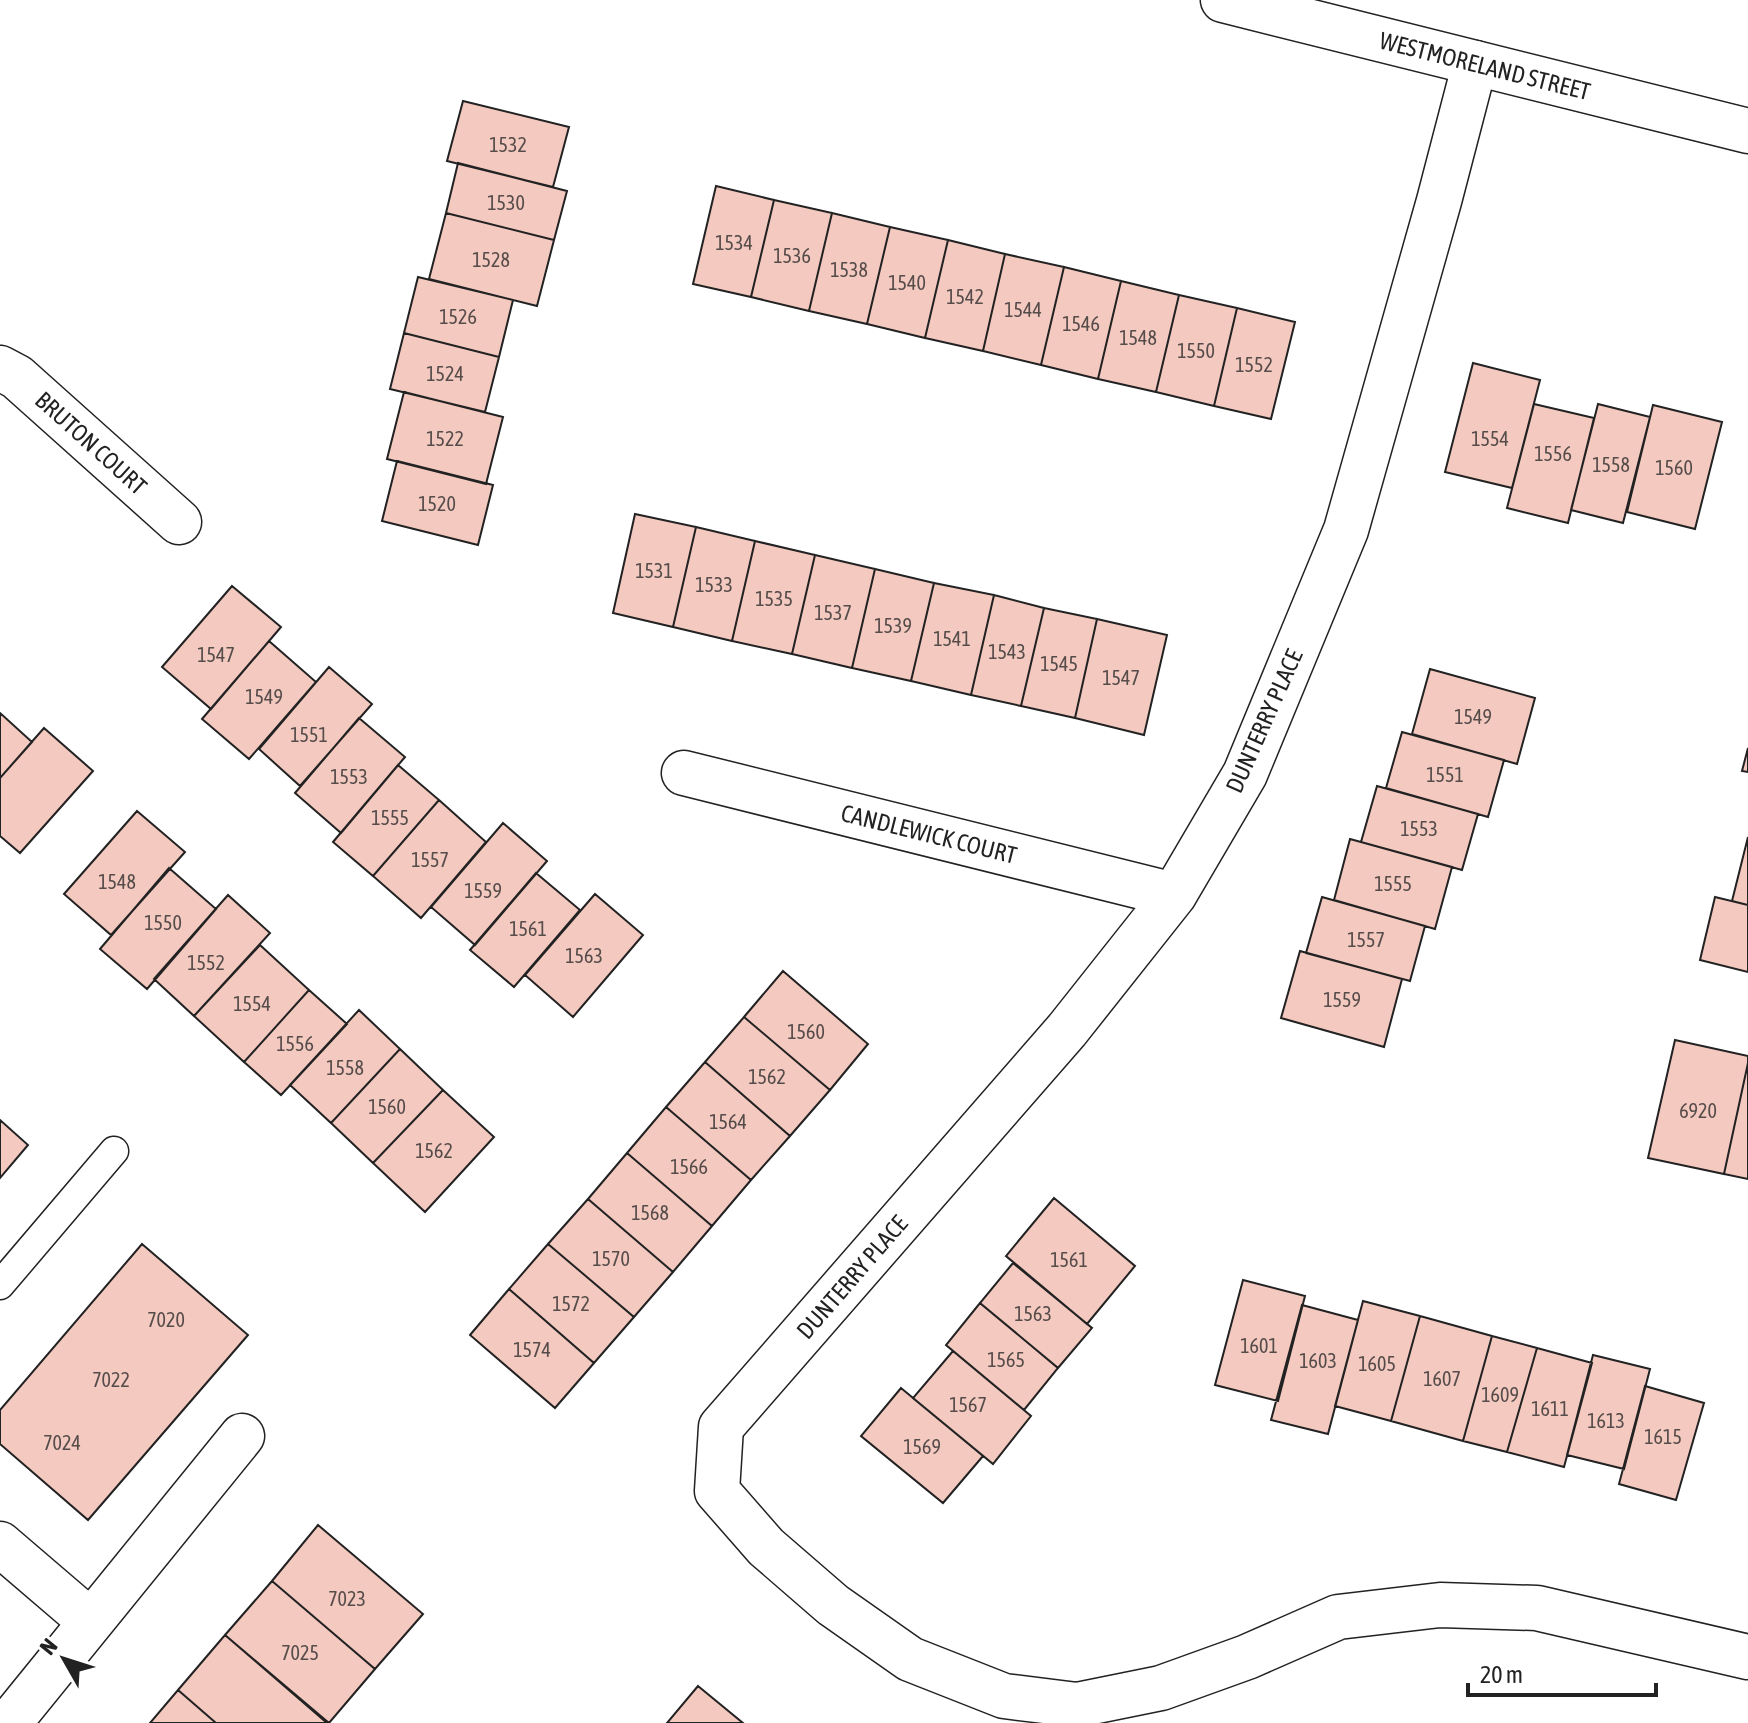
<svg xmlns="http://www.w3.org/2000/svg" width="1748" height="1723" viewBox="0 0 1748 1723" font-family="'Asap Condensed',sans-serif">
	<rect width="100%" height="100%" fill="#fff"/>
	<path fill="#f3c9c0" stroke="#222" stroke-width="2" d="M 463,101 L 569,127 L 553,187 L 447,161 Z
		M 458,163 L 567,191 L 554,240 L 446,213 Z
		M 716,186 L 774,200 L 751,297 L 693,284 Z
		M 774,200 L 832,213 L 809,311 L 751,297 Z
		M 446,213 L 554,240 L 537,306 L 429,279 Z
		M 832,213 L 890,227 L 867,324 L 809,311 Z
		M 890,227 L 948,240 L 925,338 L 867,324 Z
		M 948,240 L 1005,254 L 983,351 L 925,338 Z
		M 1005,254 L 1064,267 L 1041,365 L 983,351 Z
		M 1064,267 L 1121,281 L 1098,379 L 1041,365 Z
		M 418,277 L 513,300 L 499,357 L 404,333 Z
		M 1121,281 L 1179,295 L 1156,392 L 1098,379 Z
		M 1179,295 L 1237,308 L 1214,406 L 1156,392 Z
		M 1237,308 L 1295,322 L 1271,419 L 1214,406 Z
		M 404,333 L 499,357 L 485,412 L 390,389 Z
		M 1473,363 L 1540,380 L 1512,488 L 1445,472 Z
		M 404,392 L 503,417 L 486,484 L 387,459 Z
		M 1534,404 L 1594,418 L 1568,523 L 1507,508 Z
		M 1598,404 L 1650,417 L 1623,523 L 1571,510 Z
		M 1653,405 L 1722,422 L 1695,529 L 1627,512 Z
		M 397,461 L 493,485 L 478,545 L 382,521 Z
		M 635,514 L 696,527 L 673,627 L 613,613 Z
		M 696,527 L 755,541 L 732,641 L 673,627 Z
		M 755,541 L 815,555 L 792,654 L 732,641 Z
		M 815,555 L 875,569 L 852,668 L 792,654 Z
		M 875,569 L 934,583 L 911,681 L 852,668 Z
		M 934,583 L 994,595 L 971,695 L 911,681 Z
		M 232,586 L 281,627 L 211,709 L 162,667 Z
		M 994,595 L 1044,608 L 1021,706 L 971,695 Z
		M 1044,608 L 1097,619 L 1075,718 L 1021,706 Z
		M 1097,619 L 1167,635 L 1144,735 L 1075,718 Z
		M 269,641 L 316,682 L 249,759 L 202,719 Z
		M 329,667 L 372,704 L 300,786 L 259,749 Z
		M 1430,669 L 1535,698 L 1517,764 L 1412,734 Z
		M 0,713 L 32,742 L 0,778 Z
		M 359,718 L 405,757 L 341,833 L 295,793 Z
		M 44,728 L 93,771 L 20,853 L 0,836 L 0,778 Z
		M 1402,732 L 1504,760 L 1488,817 L 1386,788 Z
		M 1748,748 L 1748,772 L 1742,771 Z
		M 398,765 L 439,800 L 373,876 L 333,842 Z
		M 1377,786 L 1478,814 L 1462,870 L 1361,842 Z
		M 439,800 L 486,842 L 421,918 L 373,876 Z
		M 137,811 L 185,852 L 111,935 L 64,894 Z
		M 503,823 L 547,861 L 475,945 L 431,907 Z
		M 1748,837 L 1748,905 L 1732,901 Z
		M 1350,839 L 1452,867 L 1435,929 L 1334,900 Z
		M 169,868 L 216,909 L 147,989 L 100,949 Z
		M 536,873 L 580,910 L 514,987 L 470,950 Z
		M 595,894 L 643,935 L 573,1017 L 525,975 Z
		M 228,895 L 270,933 L 194,1016 L 154,979 Z
		M 1322,897 L 1425,926 L 1410,981 L 1306,953 Z
		M 1715,897 L 1748,905 L 1748,972 L 1700,960 Z
		M 260,945 L 309,990 L 244,1062 L 194,1016 Z
		M 1300,951 L 1402,979 L 1384,1047 L 1281,1018 Z
		M 783,971 L 868,1044 L 830,1090 L 744,1017 Z
		M 309,990 L 347,1024 L 281,1095 L 244,1062 Z
		M 359,1010 L 400,1049 L 331,1123 L 290,1085 Z
		M 744,1017 L 830,1090 L 790,1136 L 705,1062 Z
		M 1675,1040 L 1748,1056 L 1748,1063 L 1724,1174 L 1648,1158 Z
		M 400,1049 L 443,1090 L 373,1163 L 331,1123 Z
		M 705,1062 L 790,1136 L 751,1180 L 666,1107 Z
		M 1748,1063 L 1748,1179 L 1724,1174 Z
		M 443,1090 L 494,1137 L 425,1212 L 373,1163 Z
		M 666,1107 L 751,1180 L 712,1226 L 627,1153 Z
		M 0,1120 L 28,1145 L 0,1178 Z
		M 627,1153 L 712,1226 L 673,1272 L 588,1199 Z
		M 1054,1198 L 1135,1266 L 1087,1324 L 1006,1256 Z
		M 588,1199 L 673,1272 L 634,1317 L 548,1244 Z
		M 142,1244 L 248,1335 L 88,1520 L 0,1444 L 0,1410 Z
		M 548,1244 L 634,1317 L 594,1363 L 509,1289 Z
		M 1013,1263 L 1092,1328 L 1058,1368 L 980,1303 Z
		M 1243,1280 L 1305,1296 L 1278,1401 L 1215,1385 Z
		M 509,1289 L 594,1363 L 555,1408 L 470,1335 Z
		M 1363,1301 L 1420,1316 L 1391,1421 L 1335,1406 Z
		M 980,1303 L 1058,1368 L 1024,1410 L 946,1345 Z
		M 1302,1305 L 1358,1320 L 1328,1434 L 1271,1420 Z
		M 1420,1316 L 1492,1336 L 1463,1441 L 1391,1421 Z
		M 1492,1336 L 1537,1348 L 1507,1452 L 1463,1441 Z
		M 1537,1348 L 1592,1363 L 1564,1467 L 1507,1452 Z
		M 953,1351 L 1031,1416 L 993,1464 L 913,1398 Z
		M 1593,1355 L 1650,1369 L 1624,1469 L 1567,1455 Z
		M 1645,1386 L 1704,1403 L 1676,1500 L 1619,1484 Z
		M 901,1388 L 983,1456 L 943,1503 L 861,1436 Z
		M 318,1525 L 423,1614 L 375,1669 L 272,1581 Z
		M 272,1581 L 375,1669 L 329,1723 L 225,1635 Z
		M 225,1635 L 327,1723 L 216,1723 L 178,1690 Z
		M 698,1686 L 743,1723 L 667,1723 Z
		M 178,1690 L 216,1723 L 150,1723 Z"/>
	<g fill="none" stroke-linecap="round" stroke-linejoin="round">
		<g stroke="#222" stroke-width="31">
			<path id="service" d="M 0,1285 L 114,1151"/>
		</g>
		<g stroke="#222" stroke-width="47">
			<path id="minor" d="M 1475,63 L 1439,201 L 1346,530 L 1245,774 L 1174,895 L 1067,1030 L 721,1427 L 717,1491 L 766,1547 L 833,1605 L 910,1659 L 1004,1696 L 1077,1705 L 1161,1688 L 1247,1657 L 1338,1617 L 1440,1605 L 1537,1608 L 1748,1657
				M 0,368 L 17,377 L 179,522
				M 684,773 L 1174,895
				M 0,1544 L 91,1622
				M 9,1723 L 242,1436"/>
		</g>
		<g stroke="#222" stroke-width="47">
			<path id="secondary" d="M 1223,0 L 1748,131"/>
		</g>
		<use href="#service" stroke="#fff" stroke-width="28"/>
		<use href="#minor" stroke="#fff" stroke-width="44"/>
		<use href="#secondary" stroke="#fff" stroke-width="44"/>
	</g>
	<g text-anchor="middle" dominant-baseline="central" stroke-width="6" stroke-linejoin="round" paint-order="stroke">
		<g font-size="20" fill="#564c4a">
			<text x="508" y="144">1532</text>
			<text x="506" y="202">1530</text>
			<text x="734" y="242">1534</text>
			<text x="792" y="255">1536</text>
			<text x="491" y="259">1528</text>
			<text x="849" y="269">1538</text>
			<text x="907" y="282">1540</text>
			<text x="965" y="296">1542</text>
			<text x="1023" y="309">1544</text>
			<text x="458" y="316">1526</text>
			<text x="1081" y="323">1546</text>
			<text x="1138" y="337">1548</text>
			<text x="1196" y="350">1550</text>
			<text x="1254" y="364">1552</text>
			<text x="445" y="373">1524</text>
			<text x="445" y="438">1522</text>
			<text x="1490" y="438">1554</text>
			<text x="1553" y="453">1556</text>
			<text x="1611" y="464">1558</text>
			<text x="1674" y="467">1560</text>
			<text x="437" y="503">1520</text>
			<text x="654" y="570">1531</text>
			<text x="714" y="584">1533</text>
			<text x="774" y="598">1535</text>
			<text x="833" y="612">1537</text>
			<text x="893" y="625">1539</text>
			<text x="952" y="638">1541</text>
			<text x="1007" y="651">1543</text>
			<text x="216" y="654">1547</text>
			<text x="1059" y="663">1545</text>
			<text x="1121" y="677">1547</text>
			<text x="264" y="696">1549</text>
			<text x="1473" y="716">1549</text>
			<text x="309" y="734">1551</text>
			<text x="1445" y="774">1551</text>
			<text x="349" y="776">1553</text>
			<text x="390" y="817">1555</text>
			<text x="1419" y="828">1553</text>
			<text x="430" y="859">1557</text>
			<text x="117" y="881">1548</text>
			<text x="1393" y="883">1555</text>
			<text x="483" y="890">1559</text>
			<text x="163" y="922">1550</text>
			<text x="528" y="928">1561</text>
			<text x="1366" y="939">1557</text>
			<text x="584" y="955">1563</text>
			<text x="206" y="962">1552</text>
			<text x="1342" y="999">1559</text>
			<text x="252" y="1003">1554</text>
			<text x="806" y="1031">1560</text>
			<text x="295" y="1043">1556</text>
			<text x="345" y="1067">1558</text>
			<text x="767" y="1076">1562</text>
			<text x="387" y="1106">1560</text>
			<text x="1698" y="1110">6920</text>
			<text x="728" y="1121">1564</text>
			<text x="434" y="1150">1562</text>
			<text x="689" y="1166">1566</text>
			<text x="650" y="1212">1568</text>
			<text x="611" y="1258">1570</text>
			<text x="1069" y="1259">1561</text>
			<text x="571" y="1303">1572</text>
			<text x="1033" y="1313">1563</text>
			<text x="166" y="1319">7020</text>
			<text x="1259" y="1345">1601</text>
			<text x="532" y="1349">1574</text>
			<text x="1006" y="1359">1565</text>
			<text x="1318" y="1360">1603</text>
			<text x="1377" y="1363">1605</text>
			<text x="1442" y="1378">1607</text>
			<text x="111" y="1379">7022</text>
			<text x="1500" y="1394">1609</text>
			<text x="968" y="1404">1567</text>
			<text x="1550" y="1408">1611</text>
			<text x="1606" y="1420">1613</text>
			<text x="1663" y="1436">1615</text>
			<text x="62" y="1442">7024</text>
			<text x="922" y="1446">1569</text>
			<text x="347" y="1598">7023</text>
			<text x="300" y="1652">7025</text>
		</g>
		<g font-size="24" fill="#222" stroke="#fff">
			<text transform="translate(1485 66) rotate(14)">WESTMORELAND STREET</text>
			<text transform="translate(91 443) rotate(42)">BRUTON COURT</text>
			<text transform="translate(1264 721) rotate(-66)">DUNTERRY PLACE</text>
			<text transform="translate(929 834) rotate(14)">CANDLEWICK COURT</text>
			<text transform="translate(852 1277) rotate(-49)">DUNTERRY PLACE</text>
		</g>
	</g>
	<g transform="translate(64 1659) rotate(309)" stroke="#ffffff" stroke-width="6" paint-order="stroke">
	<path d="M0-6L14 30L0 20L-14 30Z" fill="#222222"/>
	<text y="-12" font-size="22" font-weight="bold" text-anchor="middle" fill="#222222">N</text>
	</g>
	<path d="M1468 1683v12h188v-12" fill="none" stroke="#222222" stroke-width="4"/>
	<text x="1480" y="1683" font-size="24" fill="#222222" stroke="#ffffff" stroke-width="6" paint-order="stroke">20 m</text>
</svg>
